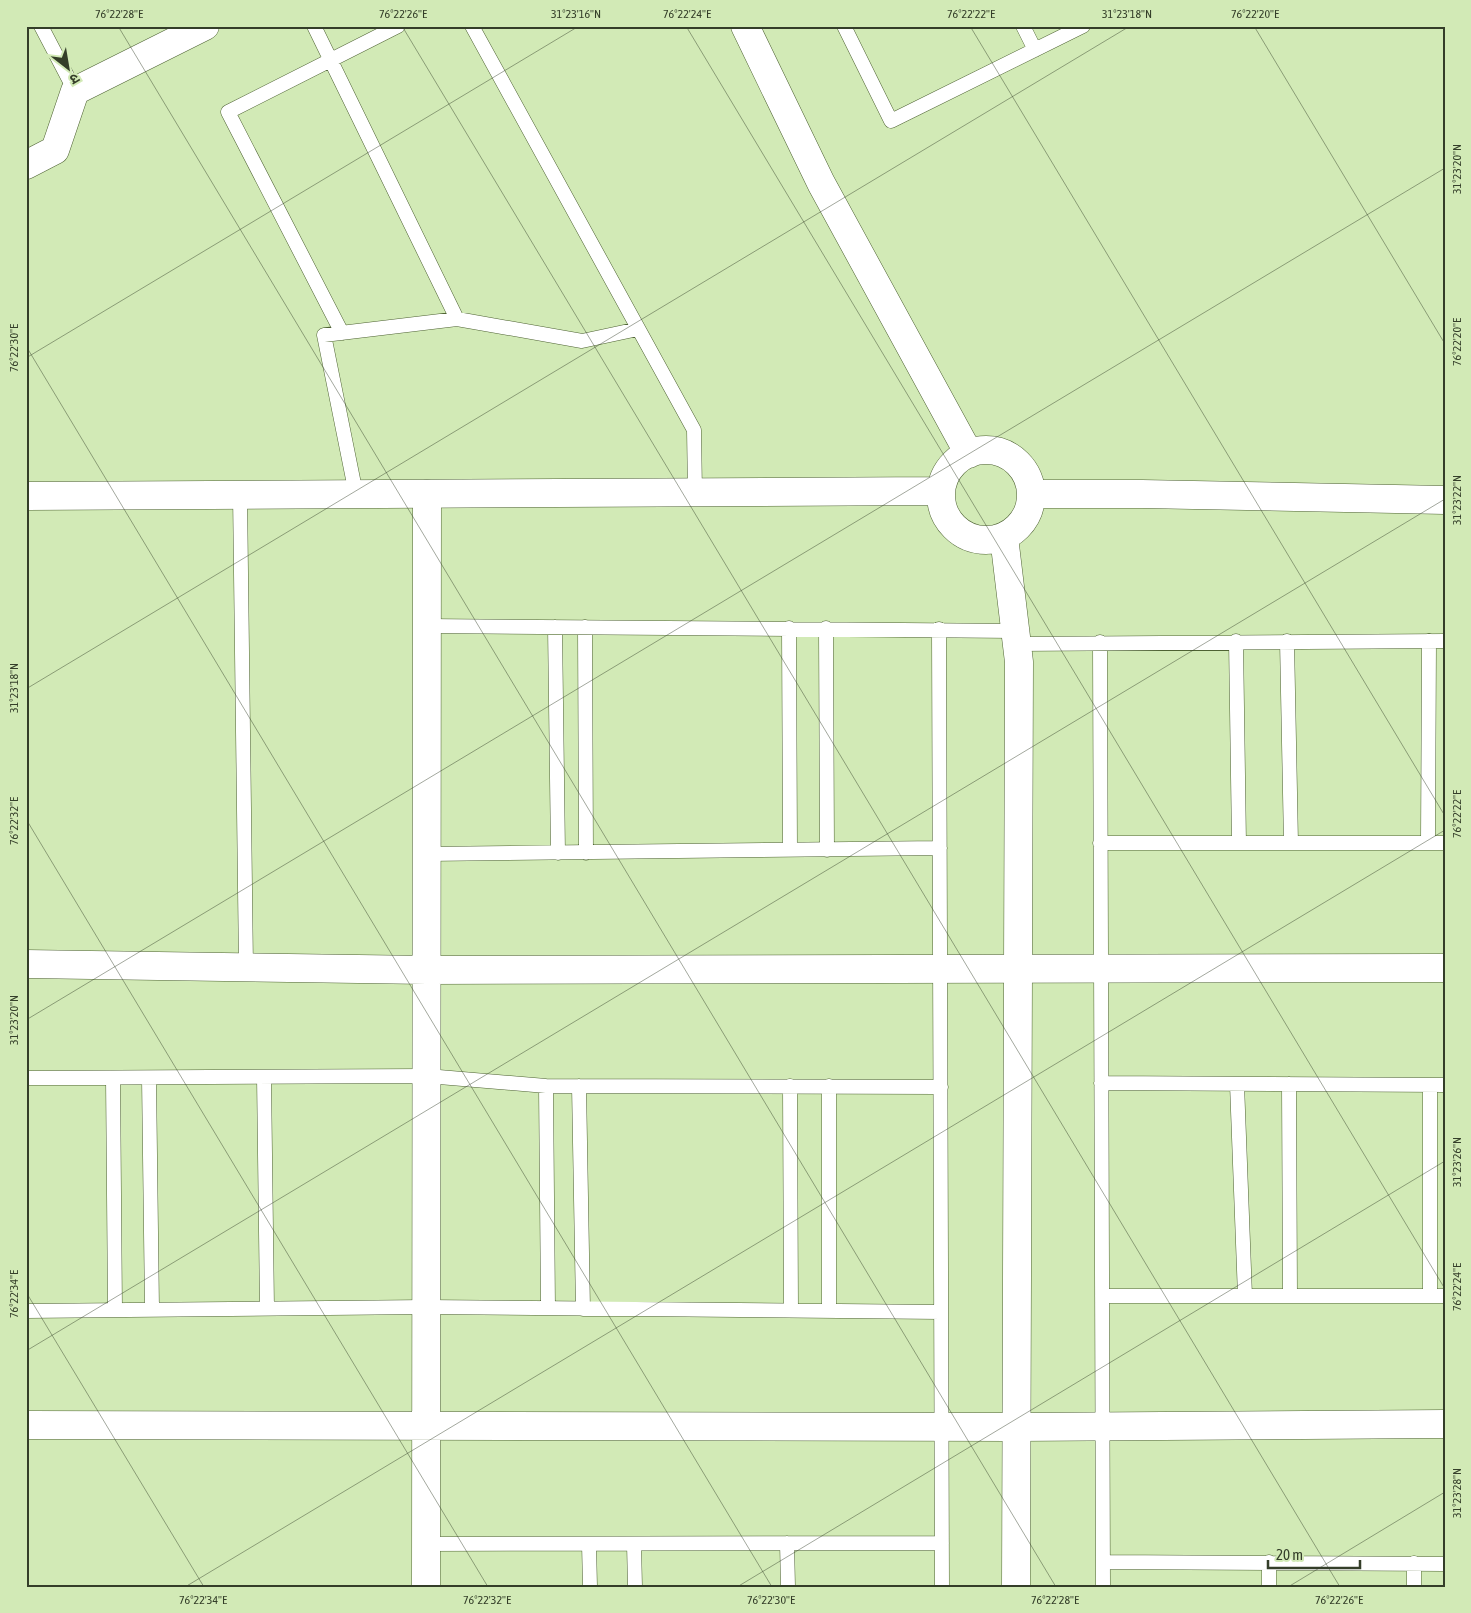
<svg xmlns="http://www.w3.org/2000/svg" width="1471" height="1613" viewBox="0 0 1471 1613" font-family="'Asap Condensed','Noto Sans Devanagari',sans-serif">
	<rect width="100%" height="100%" fill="#d2eab6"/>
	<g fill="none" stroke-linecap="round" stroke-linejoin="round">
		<g stroke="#4e6233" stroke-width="15">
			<path id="service" d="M 41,26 L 75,91
				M 314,26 L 457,319
				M 472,26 L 694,430 L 695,492
				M 844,26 L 891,121 L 1083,26
				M 1023,26 L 1035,50
				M 342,333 L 228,112 L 398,26
				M 240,494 L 246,967
				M 356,494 L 324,335 L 457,319 L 582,341 L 638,329
				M 427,626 L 1015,631
				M 555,627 L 558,853
				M 585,627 L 586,853
				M 789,628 L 790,850
				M 826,628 L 827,850
				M 939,629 L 942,1587
				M 1236,641 L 1239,843
				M 1287,641 L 1291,843
				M 1100,642 L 1103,1587
				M 1017,644 L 1445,641
				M 1100,843 L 1445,843
				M 1428,843 L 1429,641
				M 427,854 L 940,848
				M 264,1077 L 267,1308
				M 26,1078 L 427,1076 L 546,1086 L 941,1087
				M 113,1078 L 115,1310
				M 149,1078 L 152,1309
				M 1101,1083 L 1445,1085
				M 1237,1084 L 1245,1296
				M 1289,1084 L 1290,1296
				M 546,1086 L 548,1308
				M 579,1086 L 583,1309
				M 790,1086 L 791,1311
				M 829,1086 L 829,1311
				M 1102,1296 L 1445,1296
				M 1430,1296 L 1430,1085
				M 26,1311 L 426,1307 L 941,1312
				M 787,1543 L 788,1587
				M 426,1544 L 942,1543
				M 589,1544 L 590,1587
				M 634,1544 L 635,1587
				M 1103,1562 L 1445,1564
				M 1269,1562 L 1269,1587
				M 1414,1563 L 1414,1587"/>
		</g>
		<g stroke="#4e6233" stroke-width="29">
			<path id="minor" d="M 26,165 L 55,150 L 75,91 L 205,26
				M 26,964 L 427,970 L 1445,968
				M 26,1425 L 1017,1427 L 1445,1424
				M 426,1587 L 427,494"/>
		</g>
		<g stroke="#4e6233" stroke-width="29">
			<path id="tertiary" d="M 745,26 L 821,183 L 969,454
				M941 495a45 45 0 1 1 90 0a45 45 0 1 1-90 0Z
				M 1031,494 L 1142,494 L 1445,500
				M 26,496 L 941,491
				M 1004,537 L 1019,662 L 1016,1587"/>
		</g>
		<use href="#service" stroke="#fff" stroke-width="14"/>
		<use href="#minor" stroke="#fff" stroke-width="28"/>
		<use href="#tertiary" stroke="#fff" stroke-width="28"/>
	</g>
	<path fill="none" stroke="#343e29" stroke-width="1" stroke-opacity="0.45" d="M 118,26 L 1056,1587M 402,26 L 1340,1587M 686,26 L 1445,1289M 970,26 L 1445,816M 1254,26 L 1445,344M 26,27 L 28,26M 26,346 L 772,1587M 26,358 L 579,26M 26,689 L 1130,26M 26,819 L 488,1587M 26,1020 L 1445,168M 26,1292 L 204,1587M 26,1351 L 1445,499M 185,1587 L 1445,830M 737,1587 L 1445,1161M 1288,1587 L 1445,1492"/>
	<rect width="1471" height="1613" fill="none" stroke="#d2eab6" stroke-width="55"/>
	<g transform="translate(68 68) rotate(149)" stroke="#d2eab6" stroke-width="4" paint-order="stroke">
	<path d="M0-4L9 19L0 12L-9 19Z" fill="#343e29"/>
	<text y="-8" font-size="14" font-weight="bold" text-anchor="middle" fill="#343e29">उ</text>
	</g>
	<path d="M1268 1560v8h92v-8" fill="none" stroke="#343e29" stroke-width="2.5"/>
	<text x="1276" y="1560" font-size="15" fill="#343e29" stroke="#d2eab6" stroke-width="4" paint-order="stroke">20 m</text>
	<rect x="28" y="28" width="1416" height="1558" fill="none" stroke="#343e29" stroke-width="2"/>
	<g font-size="12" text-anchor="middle" fill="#343e29">
		<text x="119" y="18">76°22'28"E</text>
		<text x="403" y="18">76°22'26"E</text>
		<text x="576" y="18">31°23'16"N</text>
		<text x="687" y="18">76°22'24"E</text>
		<text x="971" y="18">76°22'22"E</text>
		<text x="1127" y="18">31°23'18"N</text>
		<text x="1255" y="18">76°22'20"E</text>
		<text transform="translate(1457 169) rotate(-90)" y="4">31°23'20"N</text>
		<text transform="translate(1457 342) rotate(-90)" y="4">76°22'20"E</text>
		<text transform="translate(14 348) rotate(-90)" y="4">76°22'30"E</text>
		<text transform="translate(1457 500) rotate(-90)" y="4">31°23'22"N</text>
		<text transform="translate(14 688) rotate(-90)" y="4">31°23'18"N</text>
		<text transform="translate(1457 814) rotate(-90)" y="4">76°22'22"E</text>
		<text transform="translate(14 821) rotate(-90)" y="4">76°22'32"E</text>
		<text transform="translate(14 1020) rotate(-90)" y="4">31°23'20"N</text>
		<text transform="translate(1457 1162) rotate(-90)" y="4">31°23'26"N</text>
		<text transform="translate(1457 1287) rotate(-90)" y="4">76°22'24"E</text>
		<text transform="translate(14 1294) rotate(-90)" y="4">76°22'34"E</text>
		<text transform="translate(1457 1493) rotate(-90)" y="4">31°23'28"N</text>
		<text x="203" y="1604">76°22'34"E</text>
		<text x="487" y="1604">76°22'32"E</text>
		<text x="771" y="1604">76°22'30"E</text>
		<text x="1055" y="1604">76°22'28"E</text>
		<text x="1339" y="1604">76°22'26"E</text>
	</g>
</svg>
